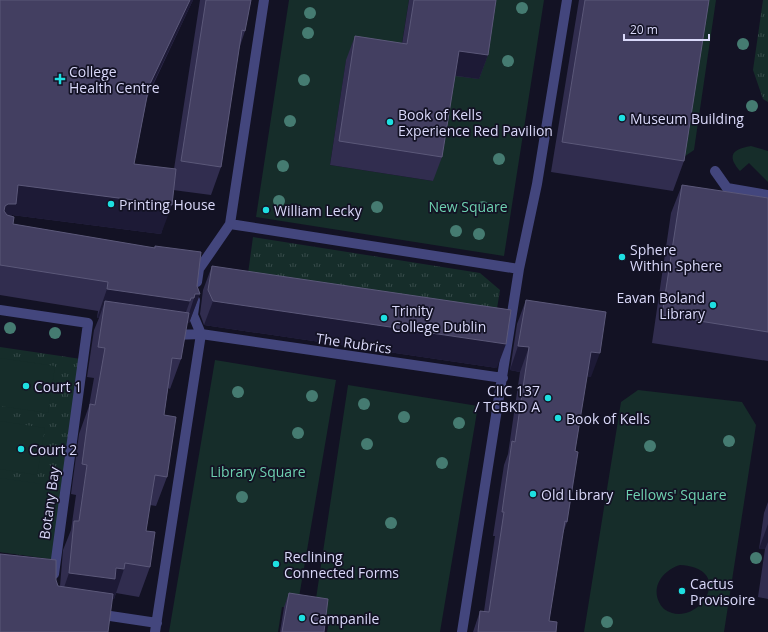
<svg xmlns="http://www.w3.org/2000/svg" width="768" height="632" viewBox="0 0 768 632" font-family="'Open Sans',sans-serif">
	<defs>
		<pattern id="grass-tufts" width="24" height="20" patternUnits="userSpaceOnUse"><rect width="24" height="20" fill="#162d2a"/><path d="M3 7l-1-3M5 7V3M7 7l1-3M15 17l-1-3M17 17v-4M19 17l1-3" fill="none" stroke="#374b4a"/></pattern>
	</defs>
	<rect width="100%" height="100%" fill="#131224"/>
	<path fill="url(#grass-tufts)" d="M 763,0 L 768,0 L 768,102 L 763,99 L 753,70 Z
		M 253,237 L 480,273 L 500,290 L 493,333 L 245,296 Z
		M 0,347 L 81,359 L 52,559 L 0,552 Z"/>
	<path fill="#162d2a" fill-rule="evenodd" d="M 289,0 L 409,0 L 398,68 L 346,61 L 330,165 L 433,181 L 450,75 L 491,0 L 544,0 L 504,256 L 256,217 Z
		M 703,0 L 716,0 L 694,150 L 678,161 Z
		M 751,146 L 768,151 L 768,182 L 749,163 L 740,171 C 726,155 733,149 751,146 Z
		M 0,358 L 55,366 L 48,413 L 0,406 Z
		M 215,360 L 336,380 L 297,609 L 282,607 L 278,632 L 169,632 Z
		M 348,385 L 478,406 L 440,632 L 327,632 L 330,615 L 314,612 Z
		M 638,390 L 742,402 L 756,425 L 724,632 L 584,632 L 621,402 ZM 680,565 C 739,568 696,632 664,609 C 648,592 660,571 680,565 Z
		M 0,421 L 45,428 L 37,475 L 0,469 Z
		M 0,478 L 63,487 L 52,559 L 0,552 Z"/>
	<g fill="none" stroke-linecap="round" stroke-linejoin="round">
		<path stroke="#43467d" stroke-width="10" d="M 715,171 L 727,188 L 768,195
			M 230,224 L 519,269 L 537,184 L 567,0
			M 197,282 L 199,269 L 230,224 L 264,0
			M 195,300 L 193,315 L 201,334
			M 0,310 L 88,323 L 54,574
			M 172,335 L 201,334 L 503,378
			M 97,614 L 157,623
			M 155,632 L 201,334
			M 462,632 L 519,269"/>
	</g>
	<g fill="#457b71">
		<circle cx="522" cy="8" r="6"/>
		<circle cx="310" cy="13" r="6"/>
		<circle cx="308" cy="33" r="6"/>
		<circle cx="743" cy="44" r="6"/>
		<circle cx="508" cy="61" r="6"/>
		<circle cx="304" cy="80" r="6"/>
		<circle cx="752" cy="106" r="6"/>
		<circle cx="290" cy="121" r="6"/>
		<circle cx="499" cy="159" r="6"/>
		<circle cx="283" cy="166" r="6"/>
		<circle cx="279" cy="201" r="6"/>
		<circle cx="377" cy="207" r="6"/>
		<circle cx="483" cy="207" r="6"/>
		<circle cx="456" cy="231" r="6"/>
		<circle cx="479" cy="234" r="6"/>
		<circle cx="10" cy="328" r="6"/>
		<circle cx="55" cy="333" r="6"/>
		<circle cx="238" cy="392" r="6"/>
		<circle cx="312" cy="396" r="6"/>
		<circle cx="364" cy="404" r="6"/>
		<circle cx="404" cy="417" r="6"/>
		<circle cx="459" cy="423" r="6"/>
		<circle cx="298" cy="433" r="6"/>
		<circle cx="729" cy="441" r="6"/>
		<circle cx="367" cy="444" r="6"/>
		<circle cx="650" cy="446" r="6"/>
		<circle cx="442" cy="463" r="6"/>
		<circle cx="242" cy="497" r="6"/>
		<circle cx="391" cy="523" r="6"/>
		<circle cx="756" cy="558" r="6"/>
		<circle cx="607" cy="622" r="6"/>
	</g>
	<path fill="#312d4f" d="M 0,0 L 193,0 L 147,98 L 134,164 L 174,169 L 200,0 L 251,0 L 245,31 L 239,49 L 221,167 L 211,195 L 173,190 L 161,234 L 12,215 L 11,216 L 13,224 L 154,248 L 155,246 L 197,286 L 200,294 L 189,323 L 187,323 L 181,359 L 170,389 L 168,388 L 164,415 L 167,477 L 156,506 L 150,505 L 146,531 L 150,567 L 139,597 L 116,593 L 114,599 L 112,599 L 0,632 L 56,580 L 58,586 L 60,586 L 63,550 L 71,530 L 76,495 L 71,494 L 79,434 L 89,406 L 94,378 L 87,377 L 94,330 L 99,318 L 97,318 L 98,311 L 0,295 Z
		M 409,0 L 496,0 L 488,55 L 479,79 L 455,76 L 442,157 L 433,181 L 330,165 L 346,60 L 355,36 L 402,44 Z
		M 579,0 L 709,0 L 684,161 L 673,191 L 551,172 Z
		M 682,185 L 768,198 L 768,361 L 652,343 L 671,213 Z
		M 212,266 L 497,368 L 204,325 L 200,314 L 203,290 Z
		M 526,300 L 591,377 L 587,376 L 575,451 L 567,522 L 563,533 L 549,621 L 556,632 L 473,632 L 480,611 L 484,611 L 495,536 L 493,536 L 504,465 L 508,454 L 520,372 L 510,370 L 517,324 Z
		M 768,502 L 768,599 L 758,597 L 765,549 L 759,549 L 764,513 Z
		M 289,593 L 324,632 L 280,632 L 284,607 Z"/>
	<path fill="#1d1a36" d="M 190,0 L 193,0 L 138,115 L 149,86 Z
		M 459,51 L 488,55 L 479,79 L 450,75 Z
		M 18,185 L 172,205 L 161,234 L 12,215 L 6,232 L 0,232 L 5,206 Z
		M 107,289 L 191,298 L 181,326 L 105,301 L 99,318 L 97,318 Z
		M 195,294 L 200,294 L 189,323 L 186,323 L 194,298 Z
		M 213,301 L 506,344 L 497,368 L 204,325 Z
		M 518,346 L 529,347 L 520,372 L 510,370 Z
		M 591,352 L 600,353 L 591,377 L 582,376 Z
		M 768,524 L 768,542 L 765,549 L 759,549 Z
		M 116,568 L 124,569 L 114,599 L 108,598 L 59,602 L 69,573 Z"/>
	<path fill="#433f61" stroke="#5b5879" d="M 0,0 L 190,0 L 149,86 L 134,164 L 176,169 L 172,205 L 18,185 L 16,204 L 8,204 L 5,206 L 4,211 L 7,215 L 14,217 L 13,224 L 155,248 L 155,246 L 201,252 L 197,286 L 200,294 L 195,294 L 194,298 L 191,298 L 190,301 L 107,289 L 108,282 L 0,265 Z
		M 206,0 L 251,0 L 245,31 L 242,30 L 221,167 L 181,161 Z
		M 414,0 L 496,0 L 488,55 L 459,51 L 442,157 L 339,141 L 355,36 L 407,44 Z
		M 585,0 L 709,0 L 684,161 L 562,142 Z
		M 682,185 L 768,198 L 768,332 L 662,315 Z
		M 212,266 L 511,310 L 506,344 L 213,301 L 208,290 Z
		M 526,300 L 606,312 L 600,353 L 591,352 L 575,451 L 578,452 L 567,522 L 565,521 L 549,621 L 557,622 L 556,632 L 478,632 L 480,611 L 489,612 L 504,512 L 502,512 L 512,441 L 515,442 L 529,347 L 518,346 Z
		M 105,301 L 189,313 L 181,359 L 172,358 L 164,415 L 176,417 L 167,477 L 155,475 L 146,531 L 155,532 L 150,567 L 125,563 L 124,569 L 116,568 L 115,579 L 69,573 L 74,521 L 79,521 L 87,465 L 82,464 L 90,404 L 95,405 L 105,348 L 98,347 Z
		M 0,554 L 56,560 L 56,580 L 58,586 L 113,594 L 108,632 L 0,632 Z
		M 289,593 L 328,599 L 324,632 L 282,632 Z"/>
	<g fill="#1edfe1" stroke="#131224" stroke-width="1.5">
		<path d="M58 73h4v4h4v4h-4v4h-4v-4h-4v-4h4z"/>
		<circle cx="622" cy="118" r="4"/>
		<circle cx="390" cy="122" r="4"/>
		<circle cx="111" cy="204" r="4"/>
		<circle cx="266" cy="210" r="4"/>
		<circle cx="622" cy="257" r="4"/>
		<circle cx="713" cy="305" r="4"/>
		<circle cx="384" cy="318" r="4"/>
		<circle cx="26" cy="386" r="4"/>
		<circle cx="548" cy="398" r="4"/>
		<circle cx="558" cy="418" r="4"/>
		<circle cx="21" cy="449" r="4"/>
		<circle cx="533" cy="494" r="4"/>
		<circle cx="276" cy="564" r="4"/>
		<circle cx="682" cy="591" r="4"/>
		<circle cx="302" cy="618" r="4"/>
	</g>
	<g text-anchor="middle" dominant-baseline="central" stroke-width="3.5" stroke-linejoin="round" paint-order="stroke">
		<g font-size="14" fill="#dad9fa" stroke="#131224" text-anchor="start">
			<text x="69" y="71">College<tspan x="69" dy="16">Health Centre</tspan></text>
			<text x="398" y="114">Book of Kells<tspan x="398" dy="16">Experience Red Pavilion</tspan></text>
			<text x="630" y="118">Museum Building</text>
			<text x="119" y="204">Printing House</text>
			<text x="274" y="210">William Lecky</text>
			<text x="630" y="249">Sphere<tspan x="630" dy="16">Within Sphere</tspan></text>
			<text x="705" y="297" text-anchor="end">Eavan Boland<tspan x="705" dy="16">Library</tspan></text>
			<text x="392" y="310">Trinity<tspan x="392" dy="16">College Dublin</tspan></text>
			<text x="34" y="386">Court 1</text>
			<text x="540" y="390" text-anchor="end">CIIC 137<tspan x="540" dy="16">/ TCBKD A</tspan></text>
			<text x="566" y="418">Book of Kells</text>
			<text x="29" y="449">Court 2</text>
			<text x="541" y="494">Old Library</text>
			<text x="284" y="556">Reclining<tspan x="284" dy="16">Connected Forms</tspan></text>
			<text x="690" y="583">Cactus<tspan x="690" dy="16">Provisoire</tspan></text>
			<text x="310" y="618">Campanile</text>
		</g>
		<g font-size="14" fill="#6ed1b0" stroke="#131224">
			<text x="468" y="206">New Square</text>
			<text x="258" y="471">Library Square</text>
			<text x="676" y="494">Fellows' Square</text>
		</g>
		<g font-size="14" fill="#dad9fa" stroke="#131224">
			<text transform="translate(354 343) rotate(8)">The Rubrics</text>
			<text transform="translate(49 503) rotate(-82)">Botany Bay</text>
		</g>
	</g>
	<path d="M624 34v6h85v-6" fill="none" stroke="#dad9fa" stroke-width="2"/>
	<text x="630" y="34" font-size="12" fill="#dad9fa" stroke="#131224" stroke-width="3" paint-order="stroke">20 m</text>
</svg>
